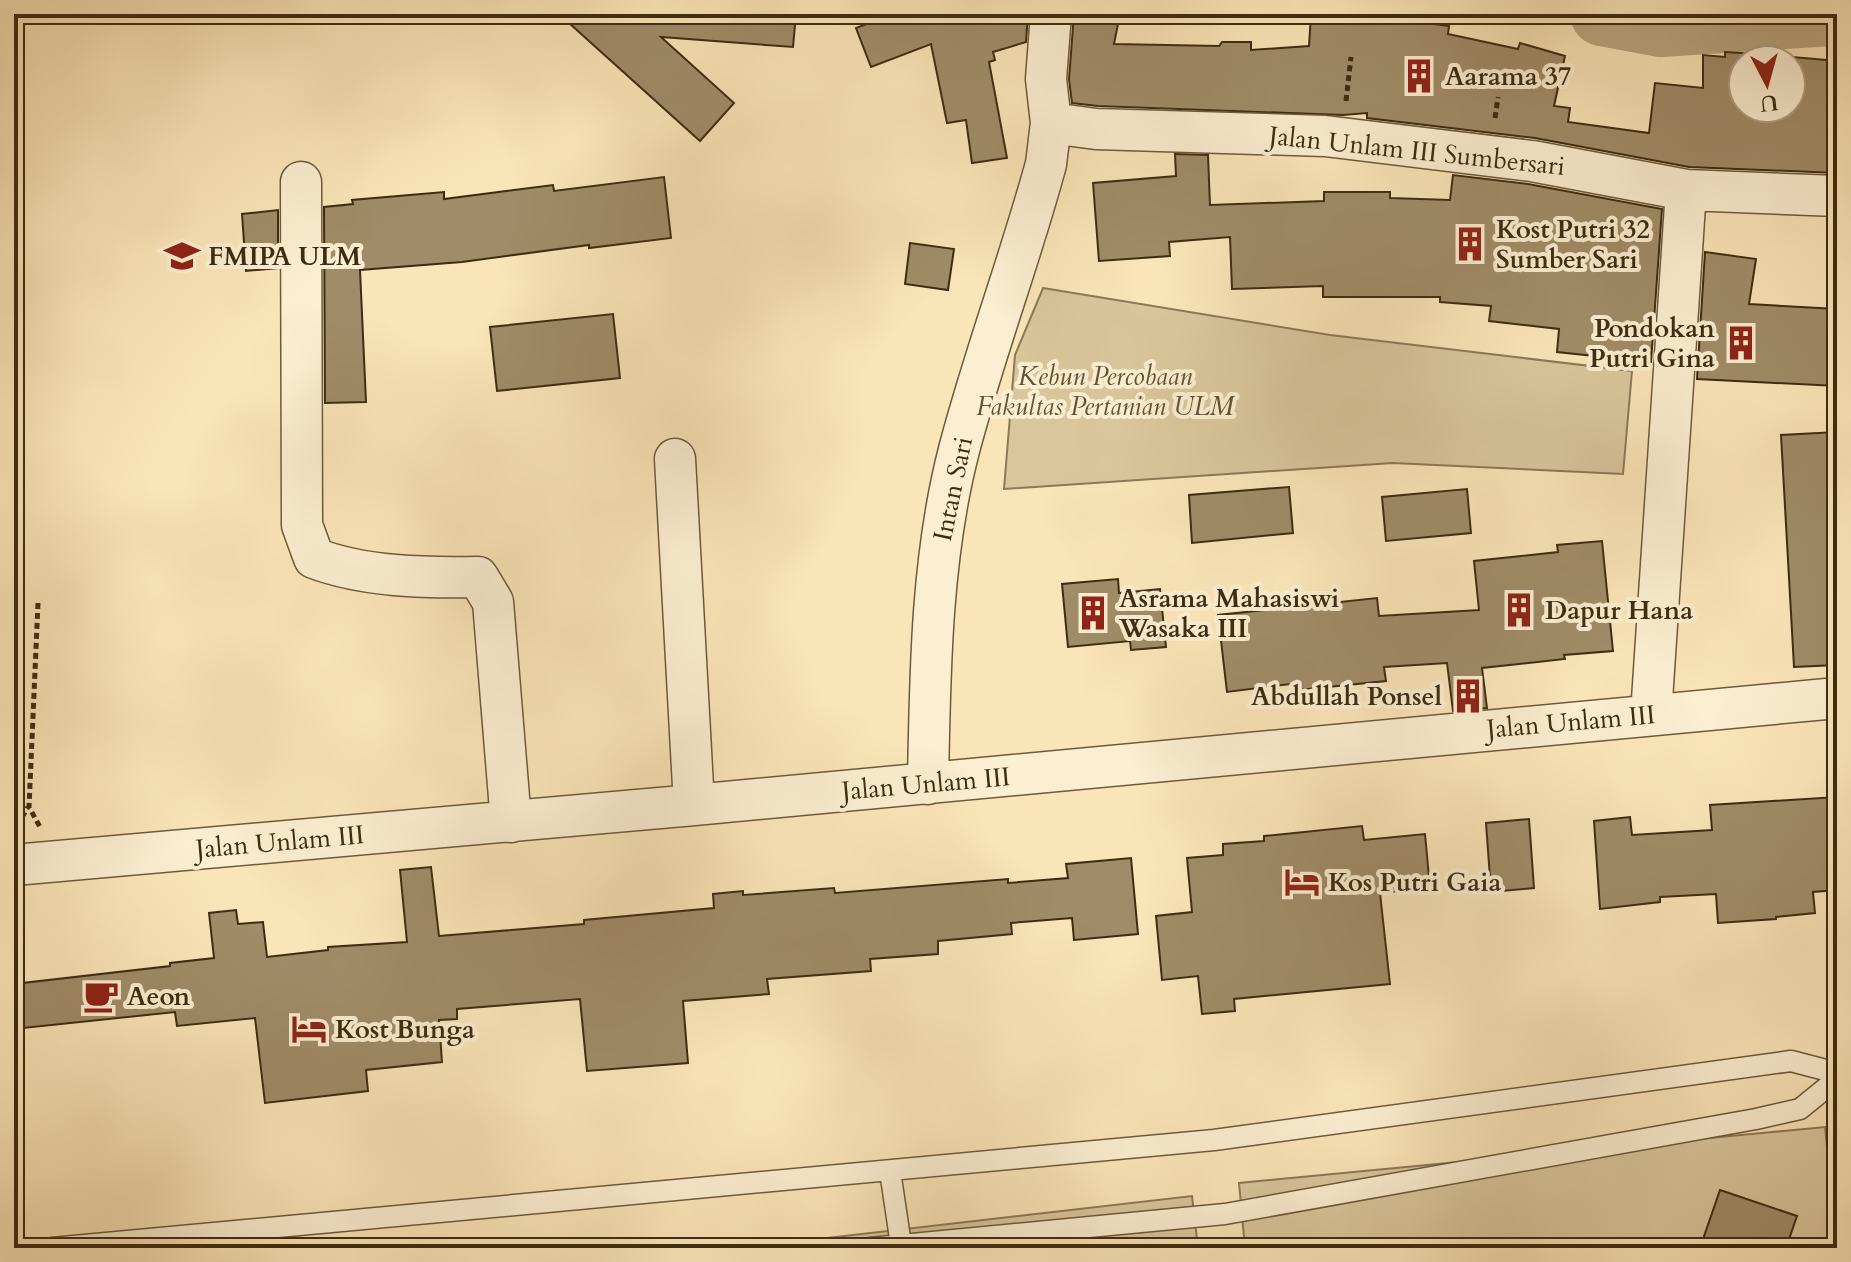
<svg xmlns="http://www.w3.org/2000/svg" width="1851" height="1262" viewBox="0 0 1851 1262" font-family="Cardo,serif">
	<rect width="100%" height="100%" fill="#fae5b8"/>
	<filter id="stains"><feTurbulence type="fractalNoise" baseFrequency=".0025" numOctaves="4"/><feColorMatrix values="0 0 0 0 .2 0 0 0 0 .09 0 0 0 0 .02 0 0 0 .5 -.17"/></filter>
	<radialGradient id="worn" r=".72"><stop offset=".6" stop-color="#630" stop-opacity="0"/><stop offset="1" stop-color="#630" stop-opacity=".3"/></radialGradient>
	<path fill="#dac69c" stroke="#8c7957" stroke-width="2" d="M 1043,288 L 1330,335 L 1632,371 L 1623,474 L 1393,463 L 1004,489 L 1015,355 Z
		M 1825,1127 L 1837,1248 L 1245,1248 L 1239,1183 Z
		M 1192,1196 L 1198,1248 L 741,1248 Z"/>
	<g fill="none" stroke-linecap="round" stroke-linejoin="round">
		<path stroke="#baa680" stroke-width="64" d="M 1602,14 L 1661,25 L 1831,14"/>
	</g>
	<path fill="#a08c68" stroke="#3e2c12" stroke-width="2" fill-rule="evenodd" d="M 559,14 L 635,14 L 637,16 L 637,14 L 796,14 L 793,47 L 661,37 L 734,103 L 700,141 Z
		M 892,14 L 1028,14 L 1026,42 L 993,52 L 995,60 L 989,62 L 1007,158 L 972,163 L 966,120 L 947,123 L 931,44 L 871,67 L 856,28 Z
		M 1074,14 L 1120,14 L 1114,44 L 1219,46 L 1222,42 L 1251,42 L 1251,50 L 1309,46 L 1311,14 L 1403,14 L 1402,20 L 1449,26 L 1448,34 L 1518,49 L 1520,43 L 1565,56 L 1554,106 L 1570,108 L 1568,122 L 1649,133 L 1655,83 L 1703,88 L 1703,55 L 1725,57 L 1725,52 L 1757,54 L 1837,61 L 1837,173 L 1689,167 L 1535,138 L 1367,118 L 1367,113 L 1343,115 L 1098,106 L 1072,103 L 1069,79 ZM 1743,60 L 1791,60 L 1791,108 L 1743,108 Z
		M 1175,154 L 1208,155 L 1210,205 L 1324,201 L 1324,192 L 1390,192 L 1390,198 L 1450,200 L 1453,175 L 1528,184 L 1662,209 L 1651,362 L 1557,352 L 1559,329 L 1489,321 L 1491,306 L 1440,302 L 1440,297 L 1323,297 L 1323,286 L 1232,289 L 1230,237 L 1169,242 L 1170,256 L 1099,261 L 1093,183 L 1176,176 Z
		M 664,177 L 671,238 L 589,248 L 589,245 L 462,262 L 360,270 L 366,402 L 325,403 L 324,207 L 353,204 L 352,200 L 444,192 L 444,199 L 553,185 L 554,191 Z
		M 278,210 L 278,268 L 246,271 L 242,214 Z
		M 910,243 L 954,249 L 948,290 L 905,284 Z
		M 1705,252 L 1756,259 L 1749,304 L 1837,309 L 1837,386 L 1697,379 Z
		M 613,314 L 620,378 L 497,391 L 490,327 Z
		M 1837,432 L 1837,665 L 1794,667 L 1781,435 Z
		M 1289,487 L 1293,533 L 1192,543 L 1189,495 Z
		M 1467,489 L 1471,533 L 1386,541 L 1382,497 Z
		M 1602,541 L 1613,651 L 1564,655 L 1565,659 L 1482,668 L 1487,708 L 1453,711 L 1447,663 L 1384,667 L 1386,681 L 1299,690 L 1298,683 L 1227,692 L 1218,615 L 1377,598 L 1379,616 L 1479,610 L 1474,561 L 1558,552 L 1557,545 Z
		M 1118,579 L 1119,593 L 1160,589 L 1166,647 L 1131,650 L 1130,641 L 1068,647 L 1062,584 Z
		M 1837,797 L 1837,890 L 1813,892 L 1815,913 L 1776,917 L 1776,919 L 1718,923 L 1716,894 L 1660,897 L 1660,902 L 1600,909 L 1594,821 L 1630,817 L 1632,835 L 1712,830 L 1710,805 Z
		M 1529,819 L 1534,888 L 1491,892 L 1486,823 Z
		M 1362,826 L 1364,840 L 1425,834 L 1430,888 L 1380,893 L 1390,984 L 1234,999 L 1235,1011 L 1202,1014 L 1198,976 L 1162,980 L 1156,916 L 1192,912 L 1187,858 L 1223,855 L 1223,844 L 1264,841 L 1264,836 Z
		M 1131,858 L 1138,934 L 1074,940 L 1072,918 L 1011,923 L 1012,934 L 938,941 L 938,954 L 870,959 L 871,971 L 767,979 L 769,994 L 683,1001 L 688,1063 L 587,1071 L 580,999 L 457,1009 L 457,1019 L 439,1020 L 442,1062 L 366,1070 L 368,1091 L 265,1103 L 255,1018 L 177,1026 L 175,1012 L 14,1029 L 14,984 L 170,966 L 170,963 L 214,958 L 209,913 L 236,910 L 238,924 L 263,922 L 267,957 L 328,950 L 328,947 L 407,942 L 400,870 L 431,867 L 439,936 L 584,924 L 584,920 L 714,908 L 713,894 L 743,891 L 743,895 L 834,888 L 835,893 L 1008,879 L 1008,883 L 1068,878 L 1066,864 Z
		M 1720,1190 L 1797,1216 L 1786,1248 L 1700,1248 Z"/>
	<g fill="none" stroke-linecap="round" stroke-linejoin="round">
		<g stroke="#6d5a3c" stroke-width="23">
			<path id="service" d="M 890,1171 L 901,1245
				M 52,1248 L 1214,1140 L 1791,1061 L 1837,1073
				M 870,1248 L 1225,1214 L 1756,1119 L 1800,1109 L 1837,1079"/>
		</g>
		<g stroke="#6d5a3c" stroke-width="43">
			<path id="minor" d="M 1051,123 L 1096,129 L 1325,136 L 1532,161 L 1686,190 L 1837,196
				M 301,182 L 302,525 L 314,558 C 364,577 425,578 478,577 L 493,602 L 511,822
				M 675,459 L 694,805
				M 1651,715 L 1686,190
				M 928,784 C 930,673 931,558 959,450 C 984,354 1020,260 1046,164 L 1051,123 L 1046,79 L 1051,14
				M 14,865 L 694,805 L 1837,698"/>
		</g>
		<path stroke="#3e2c12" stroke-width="5" stroke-dasharray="6 4" stroke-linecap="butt" d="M 1346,101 L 1351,57
			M 1495,118 L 1498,97
			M 38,603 L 29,807 L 40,827
			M 17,826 L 28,807"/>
		<use href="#service" stroke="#fceed1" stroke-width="20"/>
		<use href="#minor" stroke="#fceed1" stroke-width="40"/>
	</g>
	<defs>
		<g id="building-bare" transform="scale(2.76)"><path d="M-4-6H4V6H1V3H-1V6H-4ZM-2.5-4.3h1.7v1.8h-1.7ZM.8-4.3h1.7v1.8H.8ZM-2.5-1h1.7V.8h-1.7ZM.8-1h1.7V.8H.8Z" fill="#8f2418" stroke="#fceed1" stroke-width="2.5" paint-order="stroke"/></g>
		<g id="university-bare" transform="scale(2.76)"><path d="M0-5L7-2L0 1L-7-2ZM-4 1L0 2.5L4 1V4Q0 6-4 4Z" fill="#8f2418" stroke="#fceed1" stroke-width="2.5" paint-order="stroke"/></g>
		<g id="hotel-bare" transform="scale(2.76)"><path d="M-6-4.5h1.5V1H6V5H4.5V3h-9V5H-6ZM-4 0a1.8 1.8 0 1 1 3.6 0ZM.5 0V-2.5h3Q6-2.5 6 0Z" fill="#8f2418" stroke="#fceed1" stroke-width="2.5" paint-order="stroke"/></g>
		<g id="cafe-bare" transform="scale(2.76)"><path d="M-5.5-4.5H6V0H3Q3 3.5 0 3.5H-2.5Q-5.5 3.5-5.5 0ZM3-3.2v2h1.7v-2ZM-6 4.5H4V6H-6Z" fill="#8f2418" stroke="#fceed1" stroke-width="2.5" paint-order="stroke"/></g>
	</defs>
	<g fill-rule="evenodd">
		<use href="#building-bare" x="1419" y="76"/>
		<use href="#building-bare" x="1470" y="244"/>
		<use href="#university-bare" x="182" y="256"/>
		<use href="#building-bare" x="1741" y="343"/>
		<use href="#building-bare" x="1519" y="610"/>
		<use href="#building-bare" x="1093" y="613"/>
		<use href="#building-bare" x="1468" y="696"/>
		<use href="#hotel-bare" x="1302" y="882"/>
		<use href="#cafe-bare" x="101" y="996"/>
		<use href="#hotel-bare" x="309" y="1029"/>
	</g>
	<g text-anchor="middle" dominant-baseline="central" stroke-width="8" stroke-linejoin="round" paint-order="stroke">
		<g font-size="26" font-weight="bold" fill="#3e2c12" stroke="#fceed1" text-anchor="start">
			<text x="1445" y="76">Aarama 37</text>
			<text x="1496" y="229">Kost Putri 32<tspan x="1496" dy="30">Sumber Sari</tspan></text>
			<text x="208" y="256">FMIPA ULM</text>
			<text x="1715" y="328" text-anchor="end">Pondokan<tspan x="1715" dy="30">Putri Gina</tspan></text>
			<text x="1119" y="598">Asrama Mahasiswi<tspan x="1119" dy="30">Wasaka III</tspan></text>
			<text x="1545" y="610">Dapur Hana</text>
			<text x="1442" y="696" text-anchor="end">Abdullah Ponsel</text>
			<text x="1328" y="882">Kos Putri Gaia</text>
			<text x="127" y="996">Aeon</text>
			<text x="335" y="1029">Kost Bunga</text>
		</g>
		<g font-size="26" fill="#3e2c12" stroke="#fceed1">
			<text transform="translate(1417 151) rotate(6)">Jalan Unlam III Sumbersari</text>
			<text transform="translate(953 489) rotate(-78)">Intan Sari</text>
			<text transform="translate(1571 722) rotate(-5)">Jalan Unlam III</text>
			<text transform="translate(926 784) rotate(-5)">Jalan Unlam III</text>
			<text transform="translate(280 842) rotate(-5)">Jalan Unlam III</text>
		</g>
		<g font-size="26" font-style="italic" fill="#655234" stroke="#fceed1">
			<text x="1105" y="376">Kebun Percobaan<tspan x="1105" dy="30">Fakultas Pertanian ULM</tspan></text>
		</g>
	</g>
	<rect width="1851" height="1262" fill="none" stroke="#fae5b8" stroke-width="48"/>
	<rect x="16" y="16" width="1819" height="1230" fill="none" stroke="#3e2c12" stroke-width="4"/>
	<rect x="24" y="24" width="1803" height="1214" fill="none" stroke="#3e2c12" stroke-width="2"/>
	<g transform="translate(1767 84) rotate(174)"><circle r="38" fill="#fceed1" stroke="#b0a085" stroke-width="2"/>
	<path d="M0-6L14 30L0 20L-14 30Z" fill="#8f2418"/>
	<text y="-12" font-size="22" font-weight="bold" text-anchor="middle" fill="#3e2c12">U</text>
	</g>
	<rect width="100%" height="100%" filter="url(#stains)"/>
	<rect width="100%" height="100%" fill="url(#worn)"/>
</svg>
